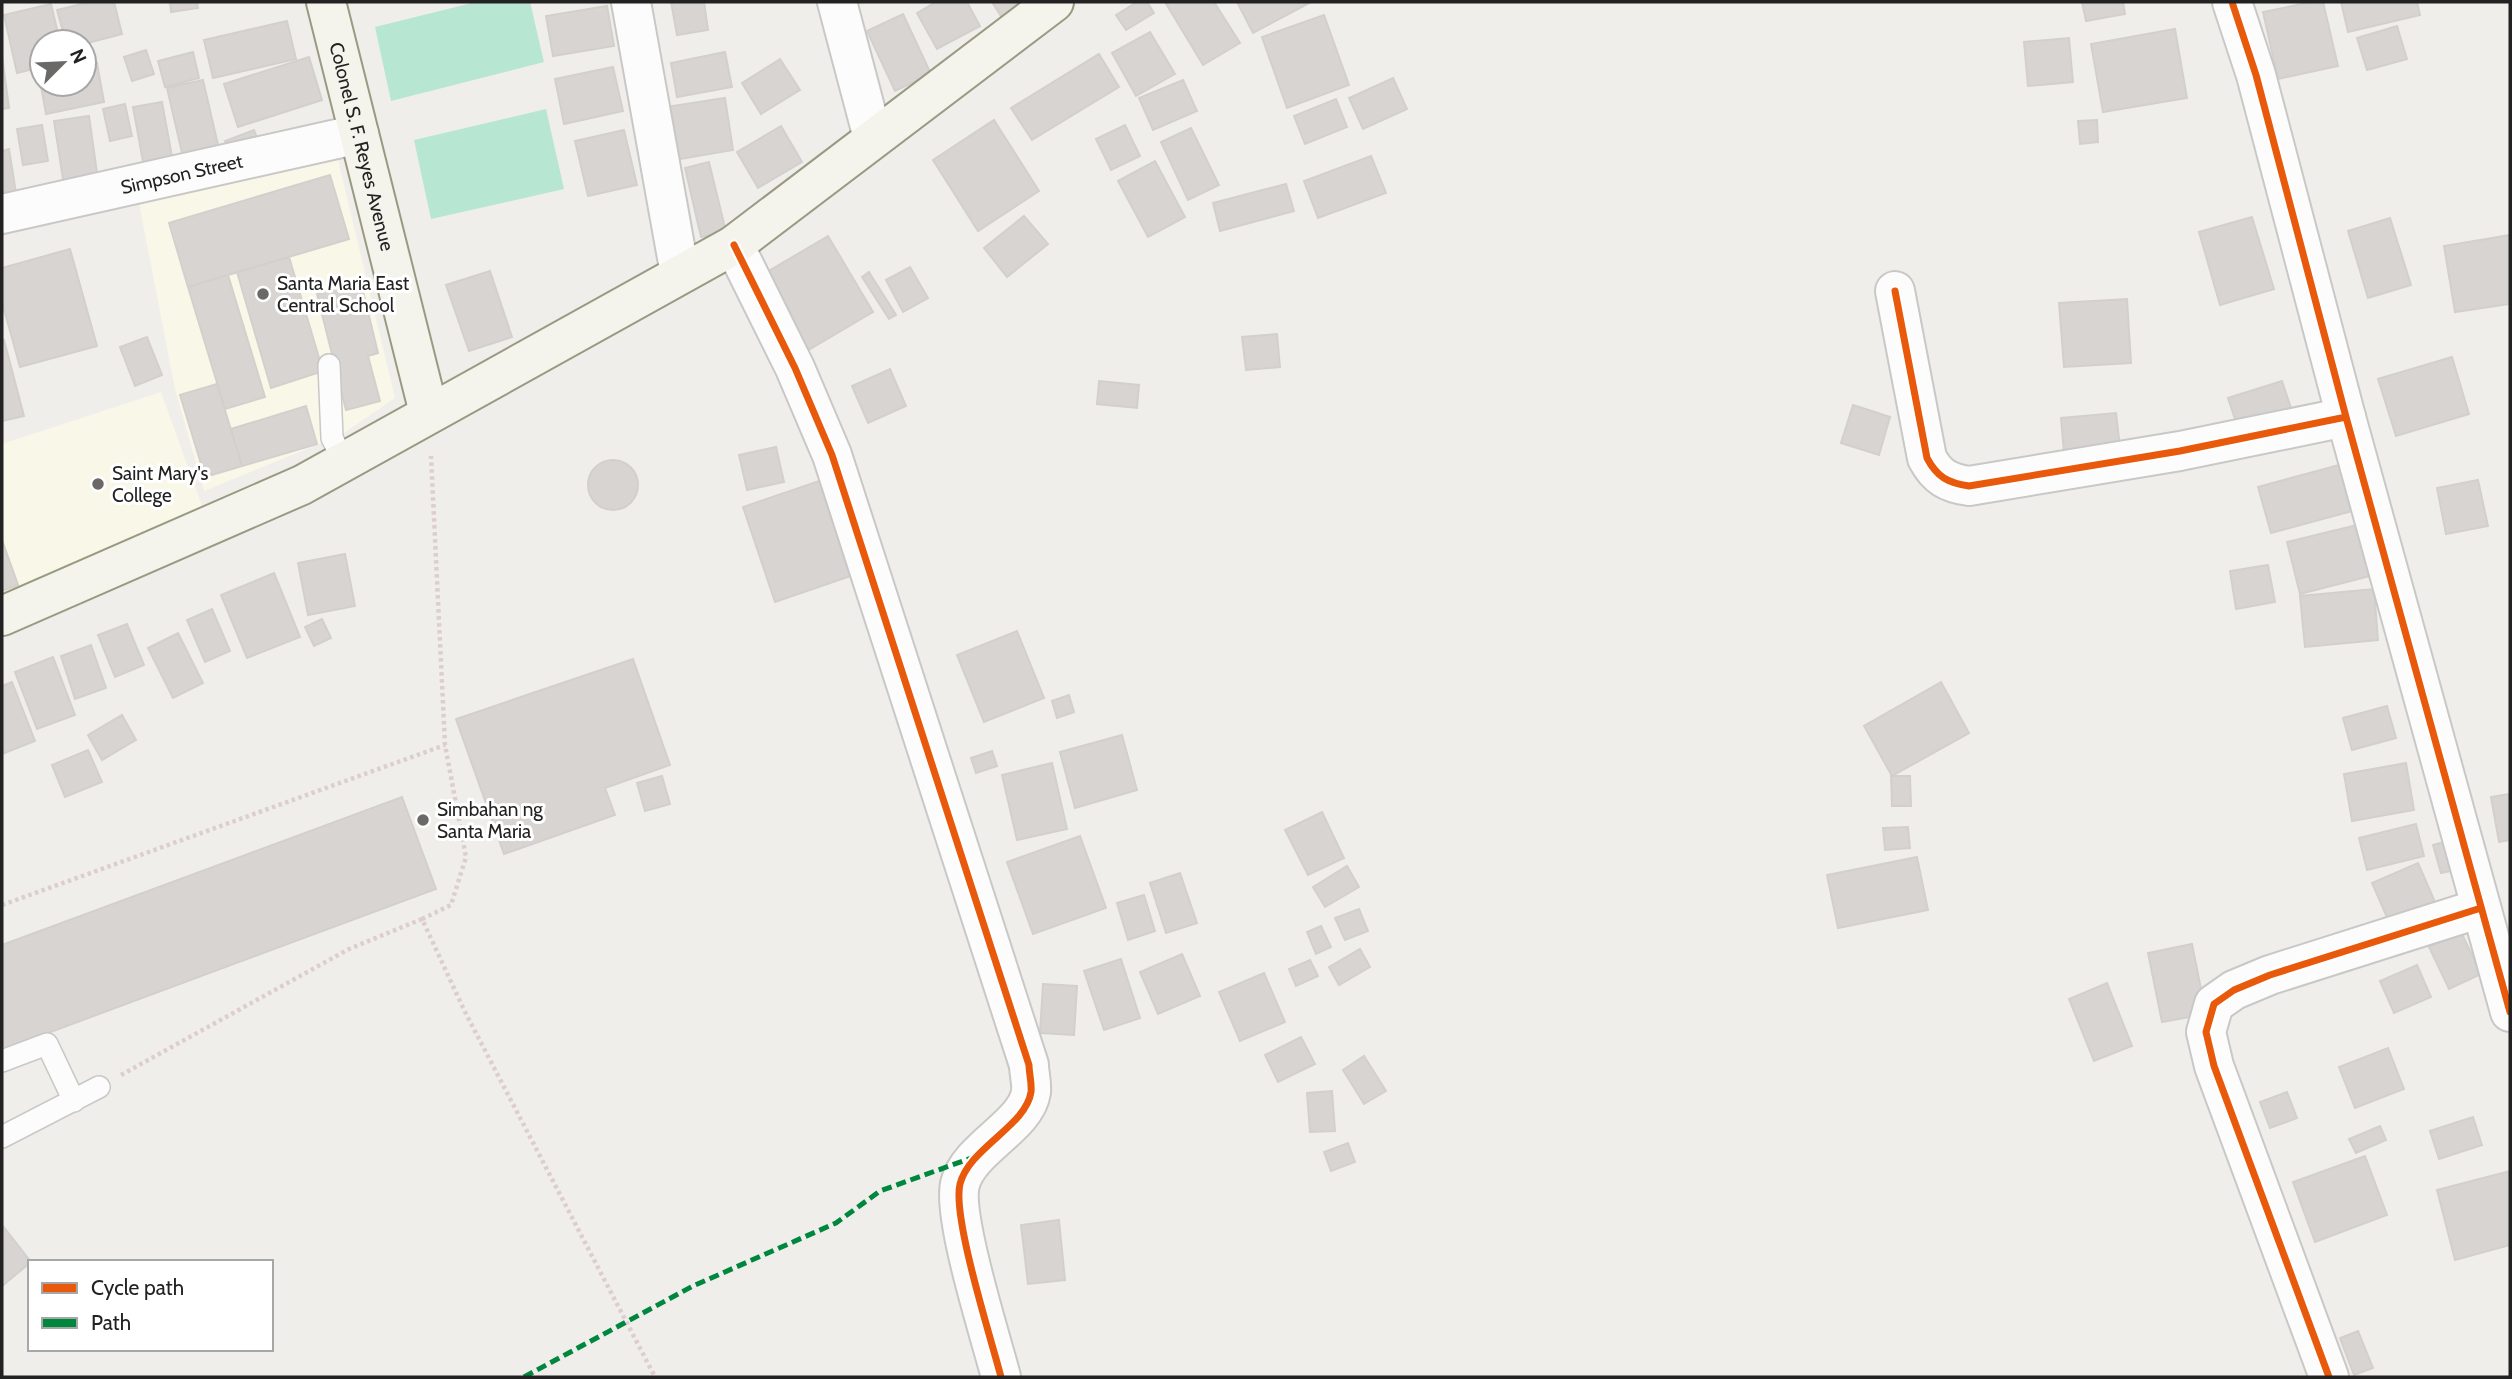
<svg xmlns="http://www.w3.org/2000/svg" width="2512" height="1379" viewBox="0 0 2512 1379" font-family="Cabin,sans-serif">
	<rect width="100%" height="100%" fill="#f0eeeb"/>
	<path fill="#f8f7e8" d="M 338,160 L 395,398 L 341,435 L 204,491 L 175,389 L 138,198 Z
		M 161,392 L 208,523 L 2,598 L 2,444 Z"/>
	<path fill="#b7e6d2" d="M 476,2 L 530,2 L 544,62 L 391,101 L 375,27 Z
		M 546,109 L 564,189 L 431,219 L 414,140 Z"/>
	<path fill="#d7d4d2" stroke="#d3d0cc" stroke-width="2" d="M 90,2 L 114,2 L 122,34 L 84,44 L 66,42 L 57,10 Z
		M 170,2 L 197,2 L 198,8 L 171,12 Z
		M 671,2 L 704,2 L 708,30 L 677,35 Z
		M 936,2 L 967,2 L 980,26 L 937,49 L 917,13 Z
		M 992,2 L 1047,2 L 1008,27 Z
		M 1137,2 L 1147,2 L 1154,13 L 1126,30 L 1116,15 Z
		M 1165,2 L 1214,2 L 1240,43 L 1203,65 Z
		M 1237,2 L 1311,2 L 1253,33 Z
		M 2082,2 L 2123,2 L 2125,14 L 2086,21 Z
		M 2312,2 L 2323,2 L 2338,66 L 2278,79 L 2263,12 Z
		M 2341,2 L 2417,2 L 2420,15 L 2348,32 Z
		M 51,4 L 60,42 L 42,42 L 42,67 L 17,73 L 4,15 Z
		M 607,6 L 614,46 L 553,56 L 546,16 Z
		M 903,14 L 931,74 L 895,91 L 867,31 Z
		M 1324,15 L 1349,85 L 1287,108 L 1262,37 Z
		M 287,21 L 296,59 L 213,78 L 204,40 Z
		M 2397,26 L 2407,59 L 2367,70 L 2357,38 Z
		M 2175,29 L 2187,98 L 2103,112 L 2091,44 Z
		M 1150,32 L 1175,74 L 1136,96 L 1112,53 Z
		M 2069,38 L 2073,82 L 2028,86 L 2024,42 Z
		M 146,50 L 154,74 L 132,81 L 124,57 Z
		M 193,52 L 199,78 L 165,87 L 158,61 Z
		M 725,52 L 732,87 L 677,97 L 671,63 Z
		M 1099,54 L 1119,87 L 1032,140 L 1011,108 Z
		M 2,56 L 9,108 L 2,109 Z
		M 309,57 L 322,100 L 238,127 L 224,84 Z
		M 780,59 L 800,90 L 761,114 L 742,83 Z
		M 97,63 L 104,102 L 46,114 L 39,75 L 42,74 L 42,84 L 84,84 L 84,66 Z
		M 613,67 L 623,111 L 564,124 L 555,79 Z
		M 1393,78 L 1407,109 L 1363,129 L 1349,98 Z
		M 203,80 L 222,162 L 186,170 L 167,88 Z
		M 1183,80 L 1197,111 L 1153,130 L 1139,98 Z
		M 725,98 L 733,150 L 674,160 L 666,107 Z
		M 1336,99 L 1347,127 L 1305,144 L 1294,116 Z
		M 162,102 L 175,173 L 146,178 L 133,107 Z
		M 125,104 L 132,136 L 110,141 L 103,109 Z
		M 89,116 L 99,187 L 65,192 L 54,121 Z
		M 994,120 L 1039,191 L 978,231 L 933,160 Z
		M 2097,120 L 2098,142 L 2080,144 L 2078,121 Z
		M 42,125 L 48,161 L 23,165 L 17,129 Z
		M 1125,125 L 1140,156 L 1111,170 L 1096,139 Z
		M 781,126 L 802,162 L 758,188 L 737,152 Z
		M 1191,128 L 1219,185 L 1188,200 L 1161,142 Z
		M 254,130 L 261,148 L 232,159 L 225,141 Z
		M 624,130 L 637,185 L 588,196 L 575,141 Z
		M 9,149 L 18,206 L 2,208 L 2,151 Z
		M 1371,156 L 1386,193 L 1318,218 L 1304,181 Z
		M 1155,161 L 1185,217 L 1148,237 L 1118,181 Z
		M 709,162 L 726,232 L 701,237 L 685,168 Z
		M 330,175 L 349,239 L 188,287 L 169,223 Z
		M 1286,184 L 1294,211 L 1220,231 L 1213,203 Z
		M 1024,216 L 1048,244 L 1007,277 L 984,248 Z
		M 2252,217 L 2274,289 L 2220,305 L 2199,232 Z
		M 2390,218 L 2411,285 L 2368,298 L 2348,231 Z
		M 2510,235 L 2510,304 L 2455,312 L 2444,246 Z
		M 828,236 L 873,312 L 807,351 L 762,275 Z
		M 70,249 L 97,346 L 20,367 L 2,302 L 2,268 Z
		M 289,257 L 323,371 L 271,388 L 237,272 Z
		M 910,267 L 928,298 L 903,312 L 886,280 Z
		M 490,271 L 512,337 L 469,351 L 446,285 Z
		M 869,272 L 896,315 L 889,319 L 862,277 Z
		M 228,275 L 265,397 L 225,409 L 188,287 Z
		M 361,283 L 378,353 L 368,356 L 380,401 L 346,410 L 317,294 Z
		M 2127,299 L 2131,363 L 2064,367 L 2059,303 Z
		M 1277,334 L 1280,367 L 1246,370 L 1242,337 Z
		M 147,337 L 162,375 L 135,386 L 120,347 Z
		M 4,340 L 24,416 L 2,421 L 2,341 Z
		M 2452,357 L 2469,414 L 2396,436 L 2378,379 Z
		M 890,369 L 906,406 L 868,423 L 852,386 Z
		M 1099,381 L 1139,385 L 1137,408 L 1097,404 Z
		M 2282,381 L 2292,411 L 2238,428 L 2228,398 Z
		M 217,384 L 242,466 L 205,477 L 180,395 Z
		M 1853,405 L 1890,417 L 1879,455 L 1841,443 Z
		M 306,406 L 317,444 L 242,466 L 231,429 Z
		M 2116,413 L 2120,447 L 2064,453 L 2061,418 Z
		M 776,447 L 784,482 L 747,490 L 739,455 Z
		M588 485a25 25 0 1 1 50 0a25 25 0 1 1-50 0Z
		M 2339,465 L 2352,511 L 2271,533 L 2258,487 Z
		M 822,480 L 854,575 L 775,602 L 743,507 Z
		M 2478,480 L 2488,526 L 2446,534 L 2437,488 Z
		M 2357,525 L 2370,576 L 2300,594 L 2287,542 Z
		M 2,540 L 18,585 L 2,591 Z
		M 345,554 L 355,606 L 308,615 L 298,563 Z
		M 2268,565 L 2275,602 L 2236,609 L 2230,571 Z
		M 274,573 L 300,637 L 247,658 L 221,595 Z
		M 2374,589 L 2378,640 L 2305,647 L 2300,596 Z
		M 212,609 L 230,651 L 205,662 L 187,620 Z
		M 322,619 L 331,638 L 314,646 L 305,627 Z
		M 127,624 L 144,665 L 115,677 L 98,635 Z
		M 1017,631 L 1044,698 L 984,722 L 957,655 Z
		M 178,633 L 203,683 L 173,698 L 148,648 Z
		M 91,645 L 106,688 L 75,699 L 61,656 Z
		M 53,657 L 75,715 L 37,729 L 15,672 Z
		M 633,659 L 670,765 L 605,788 L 615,815 L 504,854 L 456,719 Z
		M 12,682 L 35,741 L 2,754 L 2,686 Z
		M 1941,682 L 1969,733 L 1892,776 L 1864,726 Z
		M 1069,695 L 1074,712 L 1057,718 L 1052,701 Z
		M 2387,706 L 2396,738 L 2352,750 L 2343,718 Z
		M 122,715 L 136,740 L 102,760 L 88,735 Z
		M 1122,735 L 1137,790 L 1075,808 L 1060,752 Z
		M 88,750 L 102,782 L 65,797 L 52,765 Z
		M 992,751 L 997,766 L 976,773 L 971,758 Z
		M 1052,763 L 1067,829 L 1017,840 L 1002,775 Z
		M 2406,763 L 2414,810 L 2352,821 L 2344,774 Z
		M 662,776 L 670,804 L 645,811 L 637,783 Z
		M 1891,776 L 1910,776 L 1911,806 L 1892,806 Z
		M 2510,794 L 2510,840 L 2499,842 L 2491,797 Z
		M 402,797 L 436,889 L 2,1050 L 2,945 Z
		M 1322,812 L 1344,858 L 1308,875 L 1285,830 Z
		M 2416,824 L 2424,856 L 2367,870 L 2359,838 Z
		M 1908,827 L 1910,848 L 1885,850 L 1883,828 Z
		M 1080,836 L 1106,908 L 1033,934 L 1007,862 Z
		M 2444,842 L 2451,871 L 2441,873 L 2433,845 Z
		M 1917,857 L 1928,910 L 1838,928 L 1827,875 Z
		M 2418,863 L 2435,902 L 2389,922 L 2372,883 Z
		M 1347,866 L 1359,887 L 1325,907 L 1313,887 Z
		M 1180,873 L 1197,923 L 1166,933 L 1150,883 Z
		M 1144,895 L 1155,931 L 1128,940 L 1117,903 Z
		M 1359,909 L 1368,931 L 1345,940 L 1335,918 Z
		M 1321,926 L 1331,947 L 1316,954 L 1307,932 Z
		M 2461,932 L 2481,974 L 2449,989 L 2429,947 Z
		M 2192,944 L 2206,1014 L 2162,1022 L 2148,953 Z
		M 1360,949 L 1370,967 L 1339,985 L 1329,967 Z
		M 1182,954 L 1200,996 L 1158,1014 L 1140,972 Z
		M 1121,959 L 1140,1018 L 1104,1030 L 1084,971 Z
		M 1310,960 L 1318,976 L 1296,986 L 1289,969 Z
		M 2417,965 L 2431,997 L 2394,1013 L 2380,981 Z
		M 1264,973 L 1285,1022 L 1240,1041 L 1219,992 Z
		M 2107,983 L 2132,1046 L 2094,1061 L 2069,999 Z
		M 1043,984 L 1077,986 L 1074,1035 L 1040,1033 Z
		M 1301,1037 L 1315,1064 L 1278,1082 L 1265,1055 Z
		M 2388,1048 L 2404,1089 L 2355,1108 L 2339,1067 Z
		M 1364,1056 L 1386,1091 L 1364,1104 L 1343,1070 Z
		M 1332,1091 L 1335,1131 L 1310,1132 L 1307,1093 Z
		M 2287,1092 L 2297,1118 L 2270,1128 L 2260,1102 Z
		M 2473,1117 L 2482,1145 L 2439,1159 L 2430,1131 Z
		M 2380,1126 L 2386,1140 L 2356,1153 L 2349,1139 Z
		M 1348,1143 L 1355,1162 L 1331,1171 L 1324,1152 Z
		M 2365,1156 L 2387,1215 L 2315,1242 L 2293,1182 Z
		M 2510,1171 L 2510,1245 L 2455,1260 L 2437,1190 Z
		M 1059,1220 L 1065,1280 L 1028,1284 L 1021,1225 Z
		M 3,1226 L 31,1262 L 2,1286 L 2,1227 Z
		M 2358,1331 L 2373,1368 L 2354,1375 L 2340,1338 Z"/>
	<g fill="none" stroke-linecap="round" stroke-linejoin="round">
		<g stroke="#c9c8c7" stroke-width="24">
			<path id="lane" d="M 329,365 L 332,438 L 344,462
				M 2,1061 L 47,1044 L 74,1101
				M 2,1137 L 99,1087"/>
		</g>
		<g stroke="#c9c8c7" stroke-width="42">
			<g id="street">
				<path d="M 631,2 L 680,274"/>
				<path d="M 837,2 L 873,138"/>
				<path d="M 2232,2 L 2256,75 L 2346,417 L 2510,1012"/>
				<path id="s1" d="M 2,214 L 359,134"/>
				<path d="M 734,245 L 795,368 L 832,455 L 1029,1065 C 1029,1073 1032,1083 1031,1092 C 1026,1126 969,1148 960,1184 C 952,1217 991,1338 1001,1377"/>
				<path d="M 1895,291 L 1927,458 C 1937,477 1948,483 1969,486 L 2180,451 L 2346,417"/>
				<path d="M 2329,1377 L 2214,1066 L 2206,1032 L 2214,1004 L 2234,990 L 2270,975 L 2481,908"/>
			</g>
		</g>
		<g stroke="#999a82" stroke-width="42">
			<g id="secondary">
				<path id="s2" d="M 326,2 L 429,413"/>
				<path d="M 2,616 L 302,485 L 734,245 L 1054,2"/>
			</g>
		</g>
		<path stroke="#dccecd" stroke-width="4.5" stroke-dasharray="3.5 3.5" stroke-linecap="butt" d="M 2,905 L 445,745
			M 422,919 L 451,905 L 466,857 L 445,745 L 431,456
			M 121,1075 L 349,949 L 422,919 L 465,1012 L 655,1377"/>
		<use href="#lane" stroke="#fdfcfc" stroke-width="21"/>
		<use href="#street" stroke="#fdfcfc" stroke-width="38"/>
		<use href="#secondary" stroke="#f4f4ed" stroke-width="38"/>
		<path stroke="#00873e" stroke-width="5" stroke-dasharray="10 5" stroke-linecap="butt" d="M 524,1377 L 693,1286 L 836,1223 L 880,1191 L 974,1157"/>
		<g stroke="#fff" stroke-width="11">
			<path id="cycleway" d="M 2232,2 L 2256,75 L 2346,417 L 2510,1012
				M 734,245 L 795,368 L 832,455 L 1029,1065 C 1029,1073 1032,1083 1031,1092 C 1026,1126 969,1148 960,1184 C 952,1217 991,1338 1001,1377
				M 1895,291 L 1927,458 C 1937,477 1948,483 1969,486 L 2180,451 L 2346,417
				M 2329,1377 L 2214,1066 L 2206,1032 L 2214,1004 L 2234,990 L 2270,975 L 2481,908"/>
		</g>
		<use href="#cycleway" stroke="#e8590c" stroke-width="7"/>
	</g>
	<g fill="#6a6968" stroke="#fff" stroke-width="2.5">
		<circle cx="263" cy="294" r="7"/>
		<circle cx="98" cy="484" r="7"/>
		<circle cx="423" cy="820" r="7"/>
	</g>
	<g text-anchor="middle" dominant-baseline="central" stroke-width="6" stroke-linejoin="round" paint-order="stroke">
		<g font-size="19" fill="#222" stroke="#fff">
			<text stroke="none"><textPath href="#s2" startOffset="149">Colonel S. F. Reyes Avenue</textPath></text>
			<text stroke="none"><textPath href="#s1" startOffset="184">Simpson Street</textPath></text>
		</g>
		<g font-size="19" fill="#222" stroke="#fff" text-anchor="start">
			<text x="277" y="283">Santa Maria East<tspan x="277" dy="22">Central School</tspan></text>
			<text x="112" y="473">Saint Mary's<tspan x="112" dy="22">College</tspan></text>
			<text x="437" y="809">Simbahan ng<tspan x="437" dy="22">Santa Maria</tspan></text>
		</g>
	</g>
	<rect width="2512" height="1379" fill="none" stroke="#222222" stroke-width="7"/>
	<rect x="28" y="1260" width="245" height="91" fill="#ffffff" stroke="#a7a7a7" stroke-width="2"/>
	<rect x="42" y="1283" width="35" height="10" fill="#e8590c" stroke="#a7a7a7" stroke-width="2"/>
	<text x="91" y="1295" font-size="21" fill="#222222">Cycle path</text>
	<rect x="42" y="1318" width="35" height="10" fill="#00873e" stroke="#a7a7a7" stroke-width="2"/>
	<text x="91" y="1330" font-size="21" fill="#222222">Path</text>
	<g transform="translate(63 63) rotate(66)"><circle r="33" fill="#ffffff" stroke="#a7a7a7" stroke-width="2"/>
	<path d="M0-5L12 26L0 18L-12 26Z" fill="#6a6968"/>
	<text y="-10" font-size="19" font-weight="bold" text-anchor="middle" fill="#222222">N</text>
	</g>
</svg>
